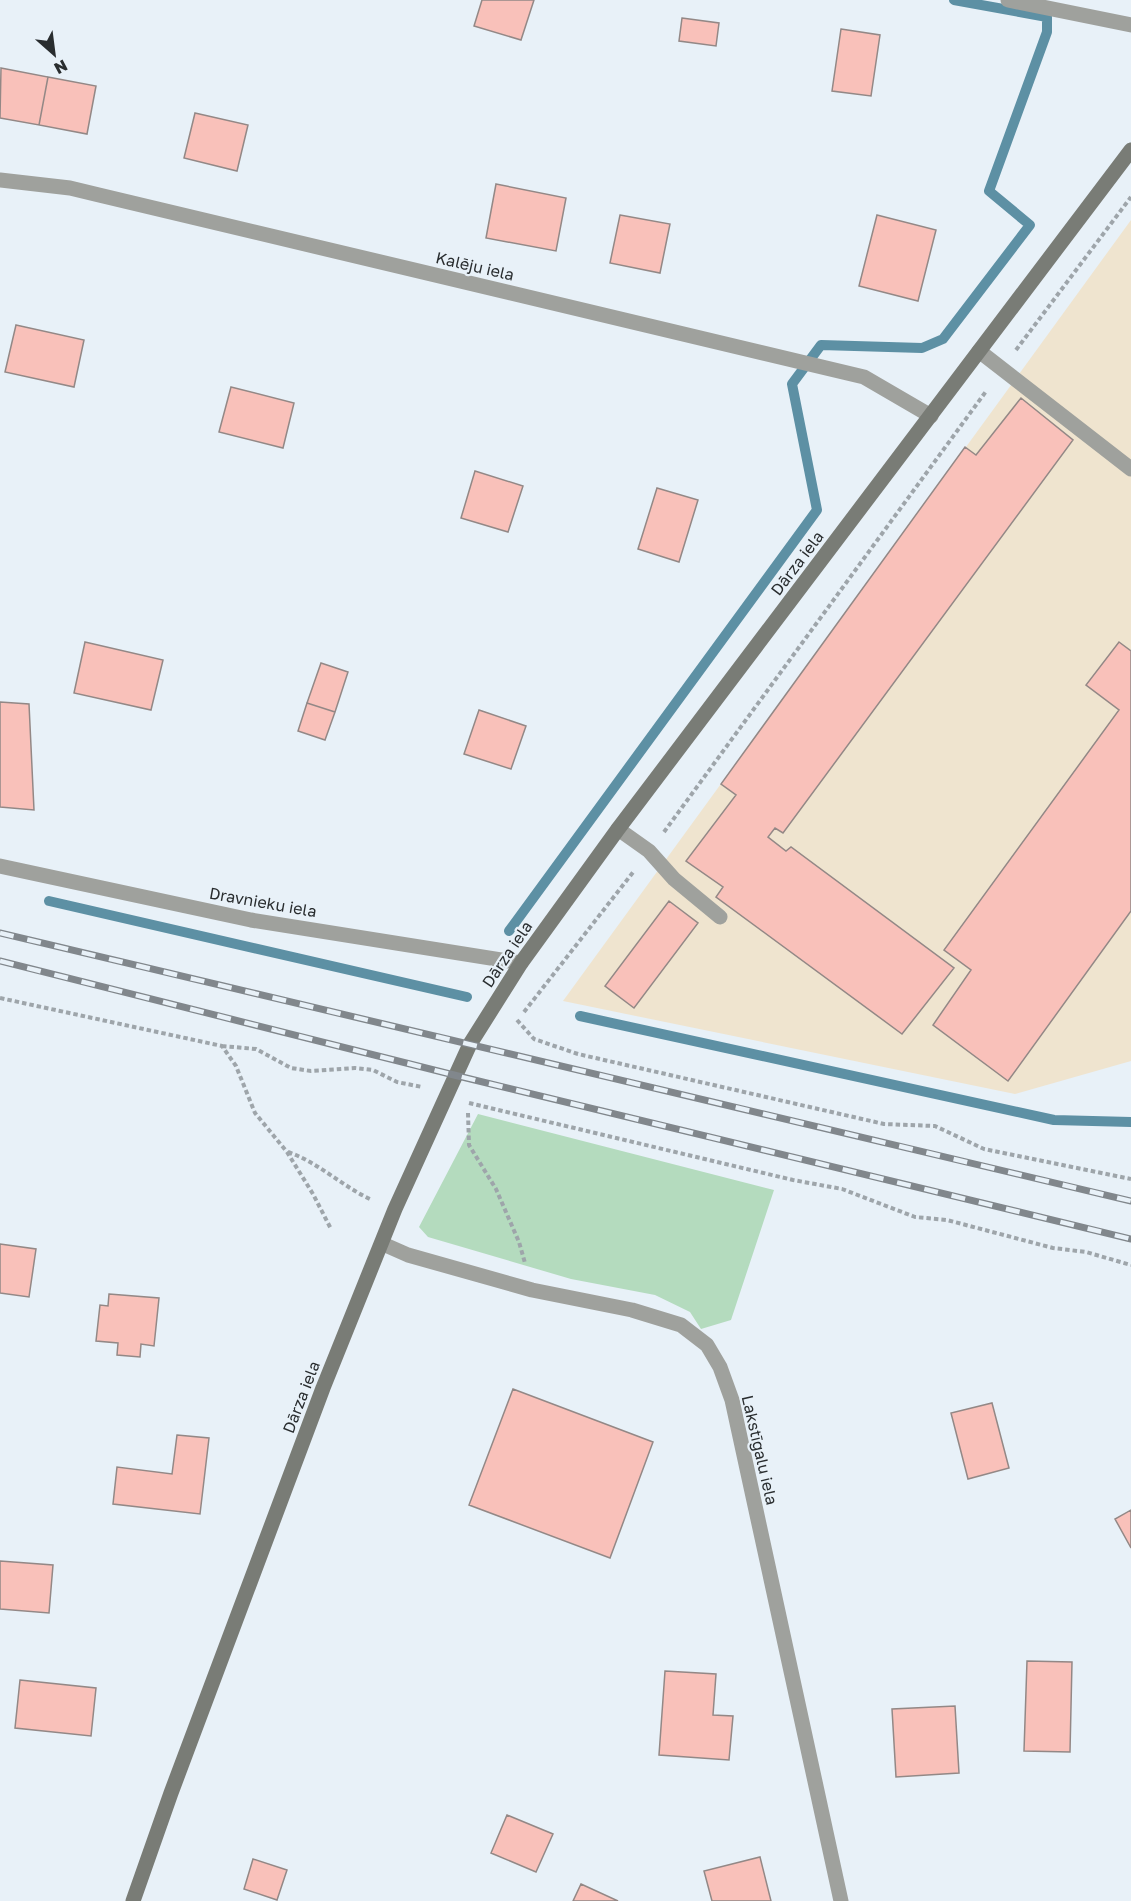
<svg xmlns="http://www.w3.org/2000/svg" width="1131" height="1901" viewBox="0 0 1131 1901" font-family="'Golos Text',sans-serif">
	<rect width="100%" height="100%" fill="#e8f1f8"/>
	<path fill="#efe4cf" d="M 1131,220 L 1131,1061 L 1015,1094 L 563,1001 Z"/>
	<path fill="#b4dbbe" d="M 478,1114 L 774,1190 L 731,1320 L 701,1329 L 690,1312 L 655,1295 L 571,1279 L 428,1237 L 419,1227 Z"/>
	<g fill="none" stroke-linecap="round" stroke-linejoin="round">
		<path stroke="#5d90a4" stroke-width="10" d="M 49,901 L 467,997
			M 509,931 L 817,510 L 792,384 L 821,345 L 922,348 L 943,339 L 1030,225 L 989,191 L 1047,32 L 1047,17 L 954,0
			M 580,1016 L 1054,1120 L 1131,1122"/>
	</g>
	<path fill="#f9c1ba" stroke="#938886" stroke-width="1.5" d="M 482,0 L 534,0 L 521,40 L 474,26 Z
		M 682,18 L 719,23 L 716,46 L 679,41 Z
		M 841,29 L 880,35 L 871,96 L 832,91 Z
		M 1,68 L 48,77 L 39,125 L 0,118 Z
		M 48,77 L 96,86 L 87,134 L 39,125 Z
		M 195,113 L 248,125 L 237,171 L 184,158 Z
		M 496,184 L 566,198 L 556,251 L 486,238 Z
		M 620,215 L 670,224 L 660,273 L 610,263 Z
		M 877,215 L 936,230 L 918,301 L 859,286 Z
		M 16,325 L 84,340 L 74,387 L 5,372 Z
		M 231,387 L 294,403 L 283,448 L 219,432 Z
		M 1021,398 L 1073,440 L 783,833 L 775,828 L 768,837 L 786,851 L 791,847 L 954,968 L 902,1034 L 716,897 L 723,887 L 686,861 L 736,795 L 721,784 L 965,447 L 976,455 Z
		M 475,471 L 523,486 L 508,532 L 461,518 Z
		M 657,488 L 698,500 L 679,562 L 638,549 Z
		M 85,642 L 163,660 L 151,710 L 74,693 Z
		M 1119,642 L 1131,651 L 1131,911 L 1008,1081 L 933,1025 L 971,970 L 944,950 L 1119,710 L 1086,685 Z
		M 321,663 L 348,672 L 335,712 L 307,703 Z
		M 0,702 L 29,704 L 34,810 L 0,807 Z
		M 307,703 L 335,712 L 325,740 L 298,731 Z
		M 479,710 L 526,726 L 511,769 L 464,754 Z
		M 669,901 L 698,923 L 634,1008 L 605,986 Z
		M 0,1244 L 36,1249 L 29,1297 L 0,1293 Z
		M 109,1294 L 159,1298 L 154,1346 L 141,1344 L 140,1357 L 117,1355 L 118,1343 L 96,1341 L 100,1305 L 108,1306 Z
		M 513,1389 L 653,1442 L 610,1558 L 469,1505 Z
		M 992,1403 L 1009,1468 L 968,1479 L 951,1413 Z
		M 177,1435 L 209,1438 L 200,1514 L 113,1504 L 117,1467 L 172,1474 Z
		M 1131,1510 L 1131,1548 L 1115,1519 Z
		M 0,1561 L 53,1565 L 49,1613 L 0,1609 Z
		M 1027,1661 L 1072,1662 L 1070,1752 L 1024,1751 Z
		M 665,1671 L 716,1674 L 713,1715 L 733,1716 L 729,1760 L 659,1755 Z
		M 20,1680 L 96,1688 L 91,1736 L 15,1728 Z
		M 955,1706 L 959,1773 L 896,1777 L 892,1709 Z
		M 507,1815 L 553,1834 L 536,1872 L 491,1853 Z
		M 760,1857 L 771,1901 L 712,1901 L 704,1871 Z
		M 253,1859 L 287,1870 L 277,1900 L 244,1889 Z
		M 581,1884 L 618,1901 L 573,1901 Z"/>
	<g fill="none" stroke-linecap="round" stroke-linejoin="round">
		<path stroke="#9ea5aa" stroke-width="4" stroke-dasharray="4.5 3" stroke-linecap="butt" d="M 1016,350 L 1131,197
			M 664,832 L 987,390
			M 0,998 L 222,1046 L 236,1066 L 255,1113 L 287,1152 L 313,1194 L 331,1229
			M 524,1012 L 634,871
			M 517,1020 L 534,1039 L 578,1054 L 884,1124 L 935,1126 L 984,1149 L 1131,1179
			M 222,1046 L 256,1049 L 291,1068 L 311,1071 L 355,1068 L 373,1070 L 397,1082 L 422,1087
			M 469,1103 L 793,1180 L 842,1189 L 915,1217 L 947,1220 L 1053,1248 L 1086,1252 L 1131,1265
			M 468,1113 L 469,1145 L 496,1189 L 519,1242 L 525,1263
			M 288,1152 C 318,1162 343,1187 372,1200"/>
		<path stroke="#9fa19d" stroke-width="15" d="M 979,351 L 1131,469
			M 618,829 L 649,851 L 674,879 L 720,917"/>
		<path stroke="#9fa19d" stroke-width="15" d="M 1008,0 L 1131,25
			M 0,180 L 70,188 L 99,195 L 864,377 L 931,416
			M 0,866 L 251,920 L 521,963
			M 383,1244 L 408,1255 L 532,1290 L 632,1310 L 681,1325 L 707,1345 L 720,1367 L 732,1400 L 841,1901"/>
		<path stroke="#797c76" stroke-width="15" d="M 133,1901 L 171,1793 L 323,1388 L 395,1209 L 470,1044 L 521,963 L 618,829 L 1131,150"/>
		<g stroke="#81878c" stroke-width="7">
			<path id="rail" d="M 0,933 L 1131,1201
				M 0,961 L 454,1075 L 1131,1239"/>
		</g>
		<use href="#rail" stroke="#e8f1f8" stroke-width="4.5" stroke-dasharray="14" stroke-linecap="butt"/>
	</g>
	<g text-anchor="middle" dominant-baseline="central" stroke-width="4.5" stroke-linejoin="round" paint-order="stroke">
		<g font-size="16" fill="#292d2f" stroke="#e8f1f8">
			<text transform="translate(475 266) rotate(13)">Kalēju iela</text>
			<text transform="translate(797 563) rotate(-53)">Dārza iela</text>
			<text transform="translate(263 902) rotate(10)">Dravnieku iela</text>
			<text transform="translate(507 954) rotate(-56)">Dārza iela</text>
			<text transform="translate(301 1397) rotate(-69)">Dārza iela</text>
			<text transform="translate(760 1450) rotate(77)">Lakstīgalu iela</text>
		</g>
	</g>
	<g transform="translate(54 54) rotate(152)" stroke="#e8f1f8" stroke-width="4.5" paint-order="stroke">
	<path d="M0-4.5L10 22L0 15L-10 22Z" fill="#292d2f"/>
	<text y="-9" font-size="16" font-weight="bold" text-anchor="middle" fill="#292d2f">N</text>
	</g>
</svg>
